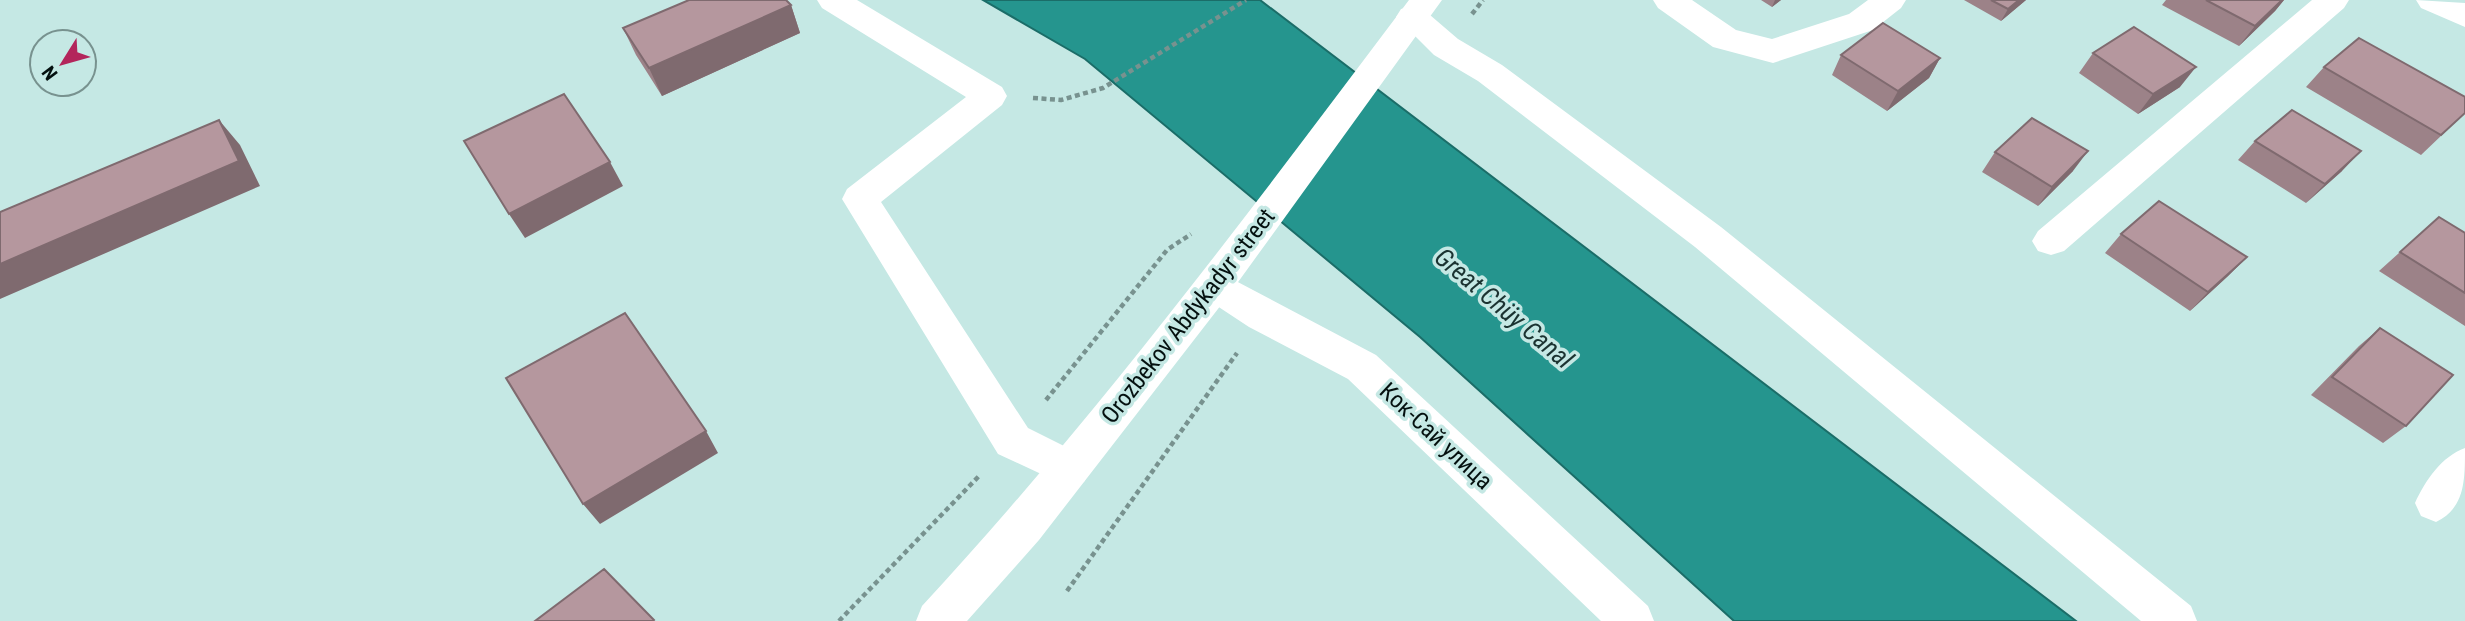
<svg xmlns="http://www.w3.org/2000/svg" width="2465" height="621" viewBox="0 0 2465 621" font-family="'Roboto Condensed',sans-serif">
	<rect width="100%" height="100%" fill="#c5e8e4"/>
	<path fill="#25958e" stroke="#1b6d68" stroke-width="2" d="M 983,0 L 1260,0 L 2076,621 L 1734,621 L 1420,337 L 1085,59 Z"/>
	<g fill="none" stroke-linecap="round" stroke-linejoin="round">
		<path stroke="#78928f" stroke-width="4.5" stroke-dasharray="5 3.5" stroke-linecap="butt" d="M 1472,14 L 1483,0
			M 1033,98 L 1061,100 L 1103,88 L 1246,0
			M 1046,400 L 1167,250 L 1191,234
			M 1067,591 L 1237,353
			M 839,621 L 980,475"/>
		<path fill="#fff" fill-rule="evenodd" d="M 817,0 L 857,0 L 1002,87 L 1007,96 L 1002,105 L 881,202 L 1028,428 L 1084,456 L 1090,469 L 1084,482 L 1069,487 L 998,454 L 842,199 L 847,189 L 966,97 L 822,8 Z
			M 1653,0 L 1692,0 L 1736,30 L 1772,39 L 1849,14 L 1868,0 L 1906,0 L 1901,8 L 1873,30 L 1773,63 L 1713,47 L 1658,8 Z
			M 2312,0 L 2349,0 L 2344,8 L 2064,251 L 2051,255 L 2038,251 L 2032,241 L 2038,231 Z
			M 2416,0 L 2465,3 L 2465,27 L 2421,8 Z
			M 1412,6 L 1423,9 L 1458,39 L 1502,65 L 1721,227 L 2191,606 L 2197,621 L 2141,621 L 1695,247 L 1478,81 L 1434,55 L 1396,17 L 1401,9 Z
			M 1215,270 L 1376,355 L 1648,606 L 1654,621 L 1601,621 L 1348,379 L 1249,327 L 1202,296 L 1196,285 L 1202,274 Z
			M 2465,448 C 2465,481 2465,508 2436,522 L 2421,516 L 2415,503 C 2425,481 2442,456 2465,448 Z"/>
		<path fill="#fff" fill-rule="evenodd" d="M 1409,0 L 1442,0 L 1228,296 L 1039,540 L 967,621 L 916,621 L 922,606 C 1098,416 1253,207 1409,0 Z"/>
	</g>
	<path fill="#9c8288" d="M 1761,0 L 1781,0 L 1772,7 Z
		M 1964,0 L 2026,0 L 2001,21 Z
		M 2166,0 L 2284,0 L 2275,11 L 2239,46 L 2162,5 Z
		M 791,5 L 800,33 L 662,96 L 636,55 L 623,28 Z
		M 2093,53 L 2180,87 L 2138,114 L 2079,73 Z
		M 1841,55 L 1940,58 L 1929,78 L 1887,111 L 1832,75 Z
		M 2324,67 L 2465,113 L 2421,155 L 2306,87 Z
		M 2255,141 L 2342,171 L 2306,203 L 2238,160 Z
		M 1995,152 L 2073,171 L 2038,206 L 1982,172 Z
		M 2439,217 L 2465,233 L 2465,326 L 2379,271 Z
		M 2121,234 L 2247,257 L 2228,276 L 2190,311 L 2105,253 Z
		M 2380,328 L 2406,426 L 2383,443 L 2311,395 L 2359,346 Z"/>
	<path fill="#7f6a6f" d="M 1775,0 L 1781,0 L 1772,7 Z
		M 2019,0 L 2026,0 L 2001,21 L 2008,9 Z
		M 2282,0 L 2284,0 L 2275,11 L 2239,46 L 2255,26 Z
		M 791,5 L 800,33 L 662,96 L 649,68 Z
		M 1940,58 L 1929,78 L 1887,111 L 1898,91 Z
		M 2196,67 L 2180,87 L 2138,114 L 2153,94 Z
		M 219,120 L 240,145 L 260,186 L 0,299 L 0,264 Z
		M 2088,151 L 2073,171 L 2038,206 L 2052,187 Z
		M 2361,151 L 2342,171 L 2306,203 L 2325,184 Z
		M 610,162 L 623,186 L 525,238 L 509,214 Z
		M 2247,257 L 2228,276 L 2190,311 L 2208,292 Z
		M 706,431 L 718,453 L 600,524 L 583,504 Z"/>
	<path fill="#b5979e" stroke="#7f6a6f" stroke-width="2" d="M 689,0 L 786,0 L 791,5 L 649,68 L 623,28 Z
		M 1991,0 L 2019,0 L 2008,9 Z
		M 2206,0 L 2282,0 L 2255,26 Z
		M 1883,23 L 1940,58 L 1898,91 L 1841,55 Z
		M 2134,27 L 2196,67 L 2153,94 L 2093,53 Z
		M 2359,38 L 2465,97 L 2465,113 L 2441,135 L 2324,67 Z
		M 564,94 L 610,162 L 509,214 L 464,141 Z
		M 2292,110 L 2361,151 L 2325,184 L 2255,141 Z
		M 2032,118 L 2088,151 L 2052,187 L 1995,152 Z
		M 219,120 L 239,161 L 0,264 L 0,212 Z
		M 2159,201 L 2247,257 L 2208,292 L 2121,234 Z
		M 2439,217 L 2465,233 L 2465,293 L 2400,252 Z
		M 625,313 L 706,431 L 583,504 L 506,378 Z
		M 2380,328 L 2453,375 L 2406,426 L 2332,377 Z
		M 604,569 L 654,620 L 653,621 L 535,621 Z"/>
	<g text-anchor="middle" dominant-baseline="central" stroke-width="7" stroke-linejoin="round" paint-order="stroke">
		<g font-size="24" fill="#04100f" stroke="#c5e8e4">
			<text transform="translate(1188 316) rotate(-52)">Orozbekov Abdykadyr street</text>
			<text transform="translate(1436 436) rotate(43)">Кок-Сай улица</text>
		</g>
		<g font-size="26" font-style="italic" fill="#1b3331" stroke="#c5e8e4">
			<text transform="translate(1504 308) rotate(40)">Great Chüy Canal</text>
		</g>
	</g>
	<g transform="translate(63 63) rotate(233)"><circle r="33" fill="#c5e8e4" stroke="#78928f" stroke-width="2"/>
	<path d="M0-5L12 26L0 18L-12 26Z" fill="#b3255b"/>
	<text y="-10" font-size="19" font-weight="bold" text-anchor="middle" fill="#04100f">N</text>
	</g>
</svg>
